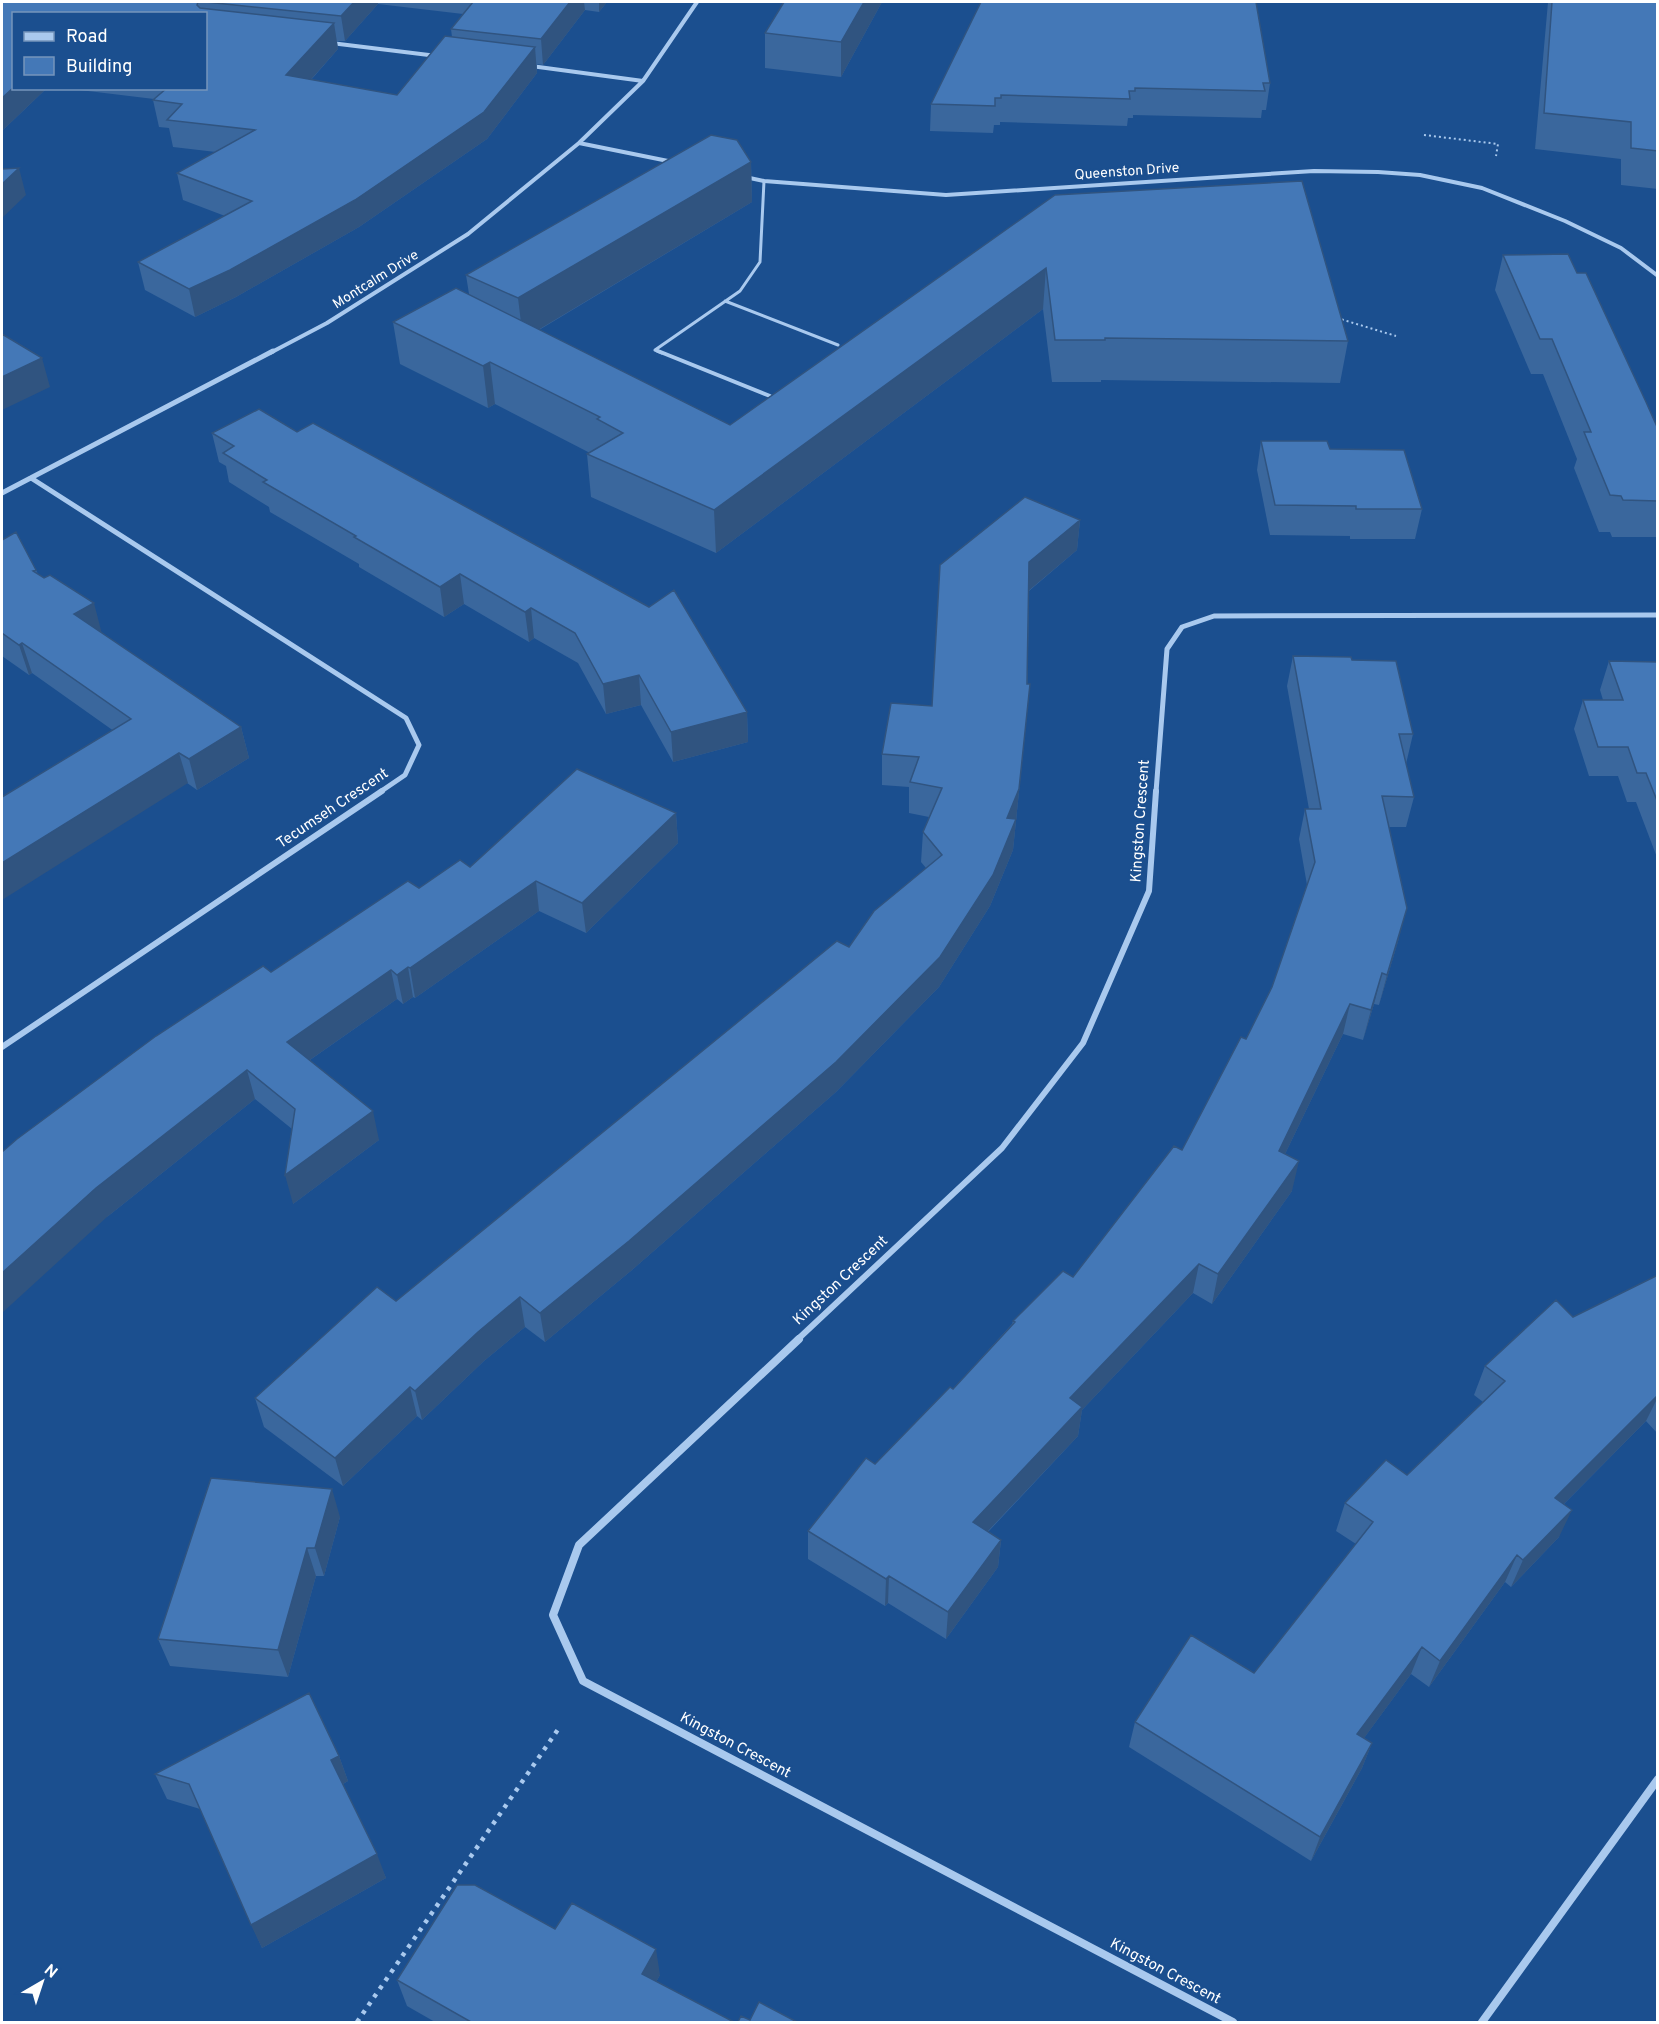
<svg xmlns="http://www.w3.org/2000/svg" width="1659" height="2024" viewBox="0 0 1659 2024" font-family="Overpass,sans-serif">
	<rect width="100%" height="100%" fill="#1b4f8f"/>
	<g fill="none" stroke-linecap="round" stroke-linejoin="round">
		<path stroke="#a9c9ee" stroke-width="2" stroke-dasharray="2 3" stroke-linecap="butt" d="M 1424,135 L 1498,144 L 1496,156
			M 1337,318 L 1396,336"/>
		<path stroke="#a9c9ee" stroke-width="4.5" stroke-dasharray="4 6" stroke-linecap="butt" d="M 357,2022 L 559,1728"/>
		<path stroke="#a9c9ee" stroke-width="3" d="M 725,301 L 838,345
			M 662,353 L 655,350 L 740,291 L 760,262 L 764,181"/>
		<path stroke="#a9c9ee" stroke-width="4" d="M 658,351 L 770,396"/>
		<path stroke="#a9c9ee" stroke-width="4" d="M 331,43 L 437,56
			M 531,66 L 643,81
			M 579,143 L 673,162
			M 745,177 L 764,181 L 946,195 L 1314,171 L 1378,172 L 1420,175 L 1482,188 L 1565,221 L 1621,248 L 1658,276
			M 270,353 L 327,323 L 468,234 L 579,143 L 643,81 L 697,2"/>
		<path stroke="#a9c9ee" stroke-width="5" d="M 31,478 L 406,718 L 419,745 L 405,775 L 380,792
			M 2,493 L 273,351
			M 1156,792 L 1167,649 L 1182,627 L 1214,616 L 1658,615"/>
		<path stroke="#a9c9ee" stroke-width="6" d="M 2,1047 L 382,791
			M 797,1340 L 1002,1148 L 1083,1043 L 1149,891 L 1156,791"/>
		<path stroke="#a9c9ee" stroke-width="8" d="M 799,1339 L 579,1545 L 553,1615 L 583,1681 L 1233,2022
			M 1482,2022 L 1658,1779"/>
	</g>
	<path fill="#3a679d" fill-rule="evenodd" d="M 2,2 L 607,2 L 599,12 L 585,10 L 543,65 L 537,64 L 537,73 L 487,139 L 359,227 L 236,297 L 195,317 L 145,290 L 138,262 L 225,216 L 183,200 L 177,173 L 216,152 L 173,147 L 169,128 L 159,127 L 153,100 L 154,99 L 63,88 L 206,88 L 206,14 L 14,14 L 47,88 L 2,131 ZM 378,4 L 463,14 L 451,29 L 452,37 L 397,95 L 311,80 L 338,49 L 337,41 L 345,41 Z
		M 882,2 L 841,77 L 765,68 L 765,33 Z
		M 981,2 L 1270,83 L 1266,110 L 1262,110 L 1261,118 L 1133,115 L 1133,118 L 1128,118 L 1127,126 L 1000,122 L 1000,125 L 994,125 L 993,133 L 930,131 L 931,104 Z
		M 1548,2 L 1658,2 L 1658,189 L 1621,185 L 1621,159 L 1535,149 Z
		M 751,162 L 752,202 L 539,330 L 730,425 L 1055,195 L 1348,341 L 1340,383 L 1101,380 L 1101,382 L 1052,382 L 1043,309 L 716,553 L 591,497 L 587,454 L 590,453 L 495,404 L 488,408 L 400,364 L 393,322 L 469,294 L 466,275 Z
		M 1503,255 L 1577,273 L 1658,429 L 1658,537 L 1612,537 L 1610,532 L 1599,532 L 1574,468 L 1577,459 L 1543,374 L 1531,374 L 1495,290 Z
		M 212,433 L 747,712 L 748,742 L 673,762 L 641,705 L 606,714 L 578,663 L 534,638 L 529,642 L 464,604 L 444,617 L 359,567 L 359,564 L 270,512 L 269,507 L 229,482 L 226,466 L 219,462 Z
		M 1261,441 L 1330,449 L 1422,509 L 1415,539 L 1350,539 L 1350,536 L 1270,535 L 1257,470 Z
		M 1080,520 L 1077,550 L 1029,591 L 1027,714 L 1013,850 L 990,906 L 939,987 L 836,1092 L 632,1270 L 545,1342 L 525,1327 L 484,1361 L 422,1420 L 417,1416 L 343,1486 L 264,1427 L 255,1398 L 396,1301 L 849,947 L 926,868 L 921,862 L 923,832 L 929,817 L 909,813 L 909,787 L 882,785 L 882,754 L 932,706 Z
		M 2,540 L 36,570 L 38,574 L 102,633 L 241,727 L 249,758 L 197,790 L 32,673 L 29,675 L 2,656 Z
		M 1293,656 L 1352,660 L 1413,734 L 1406,764 L 1414,797 L 1406,827 L 1389,827 L 1399,938 L 1379,1005 L 1374,1004 L 1363,1040 L 1343,1034 L 1285,1154 L 1292,1191 L 1212,1304 L 1193,1293 L 1082,1410 L 1078,1436 L 988,1532 L 1001,1540 L 998,1567 L 946,1639 L 888,1603 L 885,1606 L 808,1559 L 808,1531 L 875,1464 L 953,1389 L 1012,1324 L 1013,1321 L 1073,1277 L 1182,1150 L 1246,1039 L 1272,987 L 1307,885 L 1299,839 L 1305,809 L 1309,809 L 1287,686 Z
		M 1609,661 L 1658,662 L 1658,860 L 1636,802 L 1627,802 L 1618,776 L 1589,776 L 1574,729 L 1583,700 L 1603,700 L 1600,690 Z
		M 676,813 L 678,843 L 586,933 L 539,911 L 415,998 L 413,997 L 403,1004 L 397,999 L 310,1060 L 379,1140 L 293,1204 L 292,1129 L 255,1099 L 107,1217 L 271,972 L 419,888 L 470,867 Z
		M 1658,1275 L 1658,1434 L 1646,1421 L 1564,1504 L 1559,1537 L 1511,1587 L 1505,1582 L 1429,1687 L 1411,1674 L 1364,1738 L 1372,1743 L 1362,1768 L 1311,1861 L 1129,1747 L 1135,1722 L 1254,1673 L 1356,1544 L 1336,1531 L 1345,1503 L 1407,1475 L 1483,1402 L 1474,1395 L 1485,1366 L 1573,1317 Z
		M 340,1517 L 324,1576 L 316,1576 L 288,1677 L 170,1666 L 158,1639 Z
		M 339,1756 L 348,1781 L 343,1784 L 386,1878 L 262,1948 L 200,1809 L 167,1799 L 155,1774 Z
		M 555,1929 L 660,1975 L 656,1982 L 734,2022 L 435,2022 L 407,2006 L 397,1980 Z"/>
	<path fill="#305480" d="M 354,2 L 378,2 L 378,4 L 345,41 L 341,16 Z
		M 570,2 L 584,2 L 585,10 L 543,65 L 541,39 Z
		M 599,2 L 607,2 L 599,12 Z
		M 864,2 L 882,2 L 841,77 L 841,42 Z
		M 334,23 L 338,49 L 291,102 L 286,75 Z
		M 535,47 L 537,73 L 487,139 L 359,227 L 236,297 L 195,317 L 189,289 Z
		M 14,87 L 14,88 L 47,88 L 2,131 L 2,98 Z
		M 751,162 L 752,202 L 523,339 L 518,298 Z
		M 19,168 L 26,195 L 2,218 L 2,184 Z
		M 1046,268 L 1043,309 L 716,553 L 714,510 Z
		M 42,358 L 50,387 L 2,410 L 2,377 Z
		M 490,362 L 495,404 L 488,408 L 483,366 Z
		M 1080,520 L 1077,550 L 1027,592 L 1029,562 Z
		M 460,574 L 464,604 L 444,617 L 440,587 Z
		M 94,603 L 102,634 L 74,614 Z
		M 531,608 L 534,638 L 529,642 L 525,612 Z
		M 22,643 L 32,673 L 29,675 L 19,645 Z
		M 639,675 L 641,705 L 606,714 L 603,684 Z
		M 1030,684 L 1013,850 L 990,906 L 939,987 L 836,1092 L 632,1270 L 545,1342 L 540,1313 L 1007,818 Z
		M 747,712 L 748,742 L 673,762 L 671,732 Z
		M 241,727 L 249,758 L 197,790 L 189,759 Z
		M 179,753 L 188,783 L 2,900 L 2,863 Z
		M 676,813 L 678,843 L 586,933 L 582,903 Z
		M 536,881 L 539,911 L 415,998 L 410,968 Z
		M 1407,908 L 1399,938 L 1379,1005 L 1387,975 Z
		M 408,967 L 413,997 L 403,1004 L 397,975 Z
		M 391,970 L 397,999 L 294,1071 L 287,1042 Z
		M 1382,973 L 1374,1004 L 1363,1040 L 1371,1010 Z
		M 1350,1004 L 1343,1034 L 1272,1181 L 1279,1151 Z
		M 247,1070 L 255,1099 L 107,1217 L 2,1313 L 2,1273 L 96,1188 Z
		M 373,1111 L 379,1140 L 293,1204 L 285,1175 Z
		M 1299,1161 L 1292,1191 L 1212,1304 L 1218,1274 Z
		M 1199,1264 L 1193,1293 L 1082,1410 L 1078,1436 L 970,1550 L 973,1522 L 1070,1398 Z
		M 520,1297 L 525,1327 L 484,1361 L 422,1420 L 415,1391 L 478,1332 Z
		M 410,1387 L 417,1416 L 343,1486 L 335,1458 Z
		M 1658,1395 L 1658,1397 L 1646,1421 L 1543,1525 L 1555,1498 Z
		M 332,1489 L 340,1517 L 324,1576 L 315,1548 Z
		M 1572,1510 L 1559,1537 L 1511,1587 L 1523,1560 Z
		M 1001,1540 L 998,1567 L 946,1639 L 948,1612 Z
		M 307,1548 L 316,1576 L 288,1677 L 278,1650 Z
		M 1517,1555 L 1505,1582 L 1429,1687 L 1440,1661 Z
		M 889,1576 L 888,1603 L 885,1606 L 886,1579 Z
		M 1422,1647 L 1411,1674 L 1348,1760 L 1357,1734 Z
		M 1372,1743 L 1362,1768 L 1311,1861 L 1320,1837 Z
		M 339,1756 L 348,1781 L 341,1785 L 331,1760 Z
		M 377,1854 L 386,1878 L 262,1948 L 251,1925 Z
		M 656,1949 L 660,1975 L 646,2000 L 642,1974 Z"/>
	<path fill="#4478b7" stroke="#305480" stroke-width="1.5" d="M 2,2 L 198,2 L 197,5 L 200,8 L 334,23 L 286,75 L 397,95 L 445,36 L 535,47 L 484,112 L 355,200 L 230,270 L 189,289 L 138,262 L 252,201 L 177,173 L 255,130 L 167,120 L 182,104 L 153,100 L 167,88 L 206,88 L 206,14 L 14,14 L 14,87 L 2,98 Z
		M 206,2 L 354,2 L 341,16 Z
		M 473,2 L 570,2 L 541,39 L 451,29 Z
		M 784,2 L 864,2 L 841,42 L 765,33 Z
		M 981,2 L 1256,2 L 1270,83 L 1263,83 L 1265,91 L 1135,88 L 1135,91 L 1129,91 L 1130,99 L 1001,95 L 1001,98 L 995,98 L 995,106 L 931,104 Z
		M 1552,2 L 1658,2 L 1658,151 L 1631,148 L 1631,122 L 1544,113 Z
		M 711,135 L 737,140 L 751,162 L 518,298 L 466,275 Z
		M 19,168 L 2,184 L 2,169 Z
		M 1302,181 L 1348,341 L 1105,338 L 1105,340 L 1055,340 L 1046,268 L 714,510 L 587,454 L 623,433 L 597,419 L 600,417 L 490,362 L 483,366 L 393,322 L 456,288 L 730,425 L 1055,195 Z
		M 1568,254 L 1577,273 L 1586,273 L 1646,402 L 1658,429 L 1658,501 L 1623,500 L 1621,496 L 1610,495 L 1584,432 L 1591,432 L 1552,339 L 1540,339 L 1503,255 Z
		M 2,334 L 42,358 L 2,377 Z
		M 259,409 L 297,432 L 313,423 L 649,607 L 674,590 L 747,712 L 671,732 L 639,675 L 603,684 L 575,633 L 531,608 L 525,612 L 460,574 L 440,587 L 354,537 L 356,536 L 263,482 L 267,480 L 223,453 L 234,446 L 212,433 Z
		M 1261,441 L 1327,441 L 1330,449 L 1404,450 L 1422,509 L 1356,509 L 1356,506 L 1275,505 Z
		M 1025,497 L 1080,520 L 1029,562 L 1027,684 L 1030,684 L 1019,789 L 1007,818 L 1016,819 L 993,875 L 940,957 L 836,1062 L 629,1241 L 540,1313 L 520,1297 L 478,1332 L 415,1391 L 410,1387 L 335,1458 L 255,1398 L 377,1287 L 396,1301 L 837,941 L 849,947 L 874,911 L 942,855 L 923,832 L 942,788 L 910,782 L 919,757 L 882,754 L 891,703 L 932,706 L 940,565 Z
		M 16,532 L 36,570 L 33,571 L 44,578 L 50,575 L 94,603 L 74,614 L 241,727 L 189,759 L 179,753 L 2,863 L 2,797 L 131,719 L 22,643 L 19,645 L 2,633 L 2,540 Z
		M 1293,656 L 1351,657 L 1352,660 L 1396,661 L 1413,734 L 1399,734 L 1414,797 L 1382,796 L 1407,908 L 1387,975 L 1382,973 L 1371,1010 L 1350,1004 L 1279,1151 L 1299,1161 L 1218,1274 L 1199,1264 L 1070,1398 L 1082,1407 L 973,1522 L 1001,1540 L 948,1612 L 889,1576 L 886,1579 L 808,1531 L 866,1458 L 875,1464 L 950,1387 L 953,1389 L 1015,1322 L 1013,1321 L 1063,1271 L 1073,1277 L 1174,1146 L 1182,1150 L 1241,1037 L 1246,1039 L 1272,987 L 1315,862 L 1305,809 L 1321,809 Z
		M 1609,661 L 1658,662 L 1658,803 L 1646,773 L 1637,773 L 1628,747 L 1598,747 L 1583,700 L 1623,700 Z
		M 577,769 L 676,813 L 582,903 L 536,881 L 410,968 L 408,967 L 397,975 L 391,970 L 287,1042 L 373,1111 L 285,1175 L 295,1109 L 247,1070 L 96,1188 L 2,1273 L 2,1152 L 17,1139 L 156,1036 L 263,966 L 271,972 L 408,881 L 419,888 L 460,860 L 470,867 Z
		M 1658,1275 L 1658,1395 L 1555,1498 L 1572,1510 L 1523,1560 L 1517,1555 L 1440,1661 L 1422,1647 L 1357,1734 L 1372,1743 L 1320,1837 L 1135,1722 L 1191,1635 L 1254,1673 L 1373,1522 L 1345,1503 L 1386,1460 L 1407,1475 L 1505,1381 L 1485,1366 L 1556,1300 L 1573,1317 Z
		M 211,1478 L 332,1489 L 315,1548 L 307,1548 L 278,1650 L 158,1639 Z
		M 309,1693 L 339,1756 L 331,1760 L 377,1854 L 251,1925 L 189,1784 L 155,1774 Z
		M 457,1885 L 475,1885 L 555,1929 L 572,1903 L 656,1949 L 642,1974 L 734,2022 L 471,2022 L 397,1980 Z
		M 759,2002 L 797,2022 L 738,2022 L 741,2016 L 750,2020 Z"/>
	<g text-anchor="middle" dominant-baseline="central" stroke-width="4.5" stroke-linejoin="round" paint-order="stroke">
		<g font-size="14" fill="#fff" stroke="#1b4f8f">
			<text transform="translate(1127 172) rotate(-4)">Queenston Drive</text>
			<text transform="translate(376 280) rotate(-32)">Montcalm Drive</text>
		</g>
		<g font-size="15" fill="#fff" stroke="#1b4f8f">
			<text transform="translate(333 809) rotate(-34)">Tecumseh Crescent</text>
			<text transform="translate(1141 821) rotate(-86)">Kingston Crescent</text>
			<text transform="translate(841 1281) rotate(-43)">Kingston Crescent</text>
			<text transform="translate(735 1746) rotate(28)">Kingston Crescent</text>
			<text transform="translate(1165 1972) rotate(28)">Kingston Crescent</text>
		</g>
	</g>
	<rect width="1659" height="2024" fill="none" stroke="#ffffff" stroke-width="6"/>
	<rect x="12" y="12" width="195" height="78" fill="#1b4f8f" stroke="#7695bc" stroke-width="1.5"/>
	<rect x="24" y="32" width="30" height="9" fill="#a9c9ee" stroke="#7695bc" stroke-width="1.5"/>
	<text x="66" y="42" font-size="18" fill="#ffffff">Road</text>
	<rect x="24" y="57" width="30" height="18" fill="#4478b7" stroke="#7695bc" stroke-width="1.5"/>
	<text x="66" y="72" font-size="18" fill="#ffffff">Building</text>
	<g transform="translate(42 1982) rotate(39)" stroke="#1b4f8f" stroke-width="4.5" paint-order="stroke">
	<path d="M0-4.5L10 22L0 15L-10 22Z" fill="#ffffff"/>
	<text y="-9" font-size="16" font-weight="bold" text-anchor="middle" fill="#ffffff">N</text>
	</g>
</svg>
